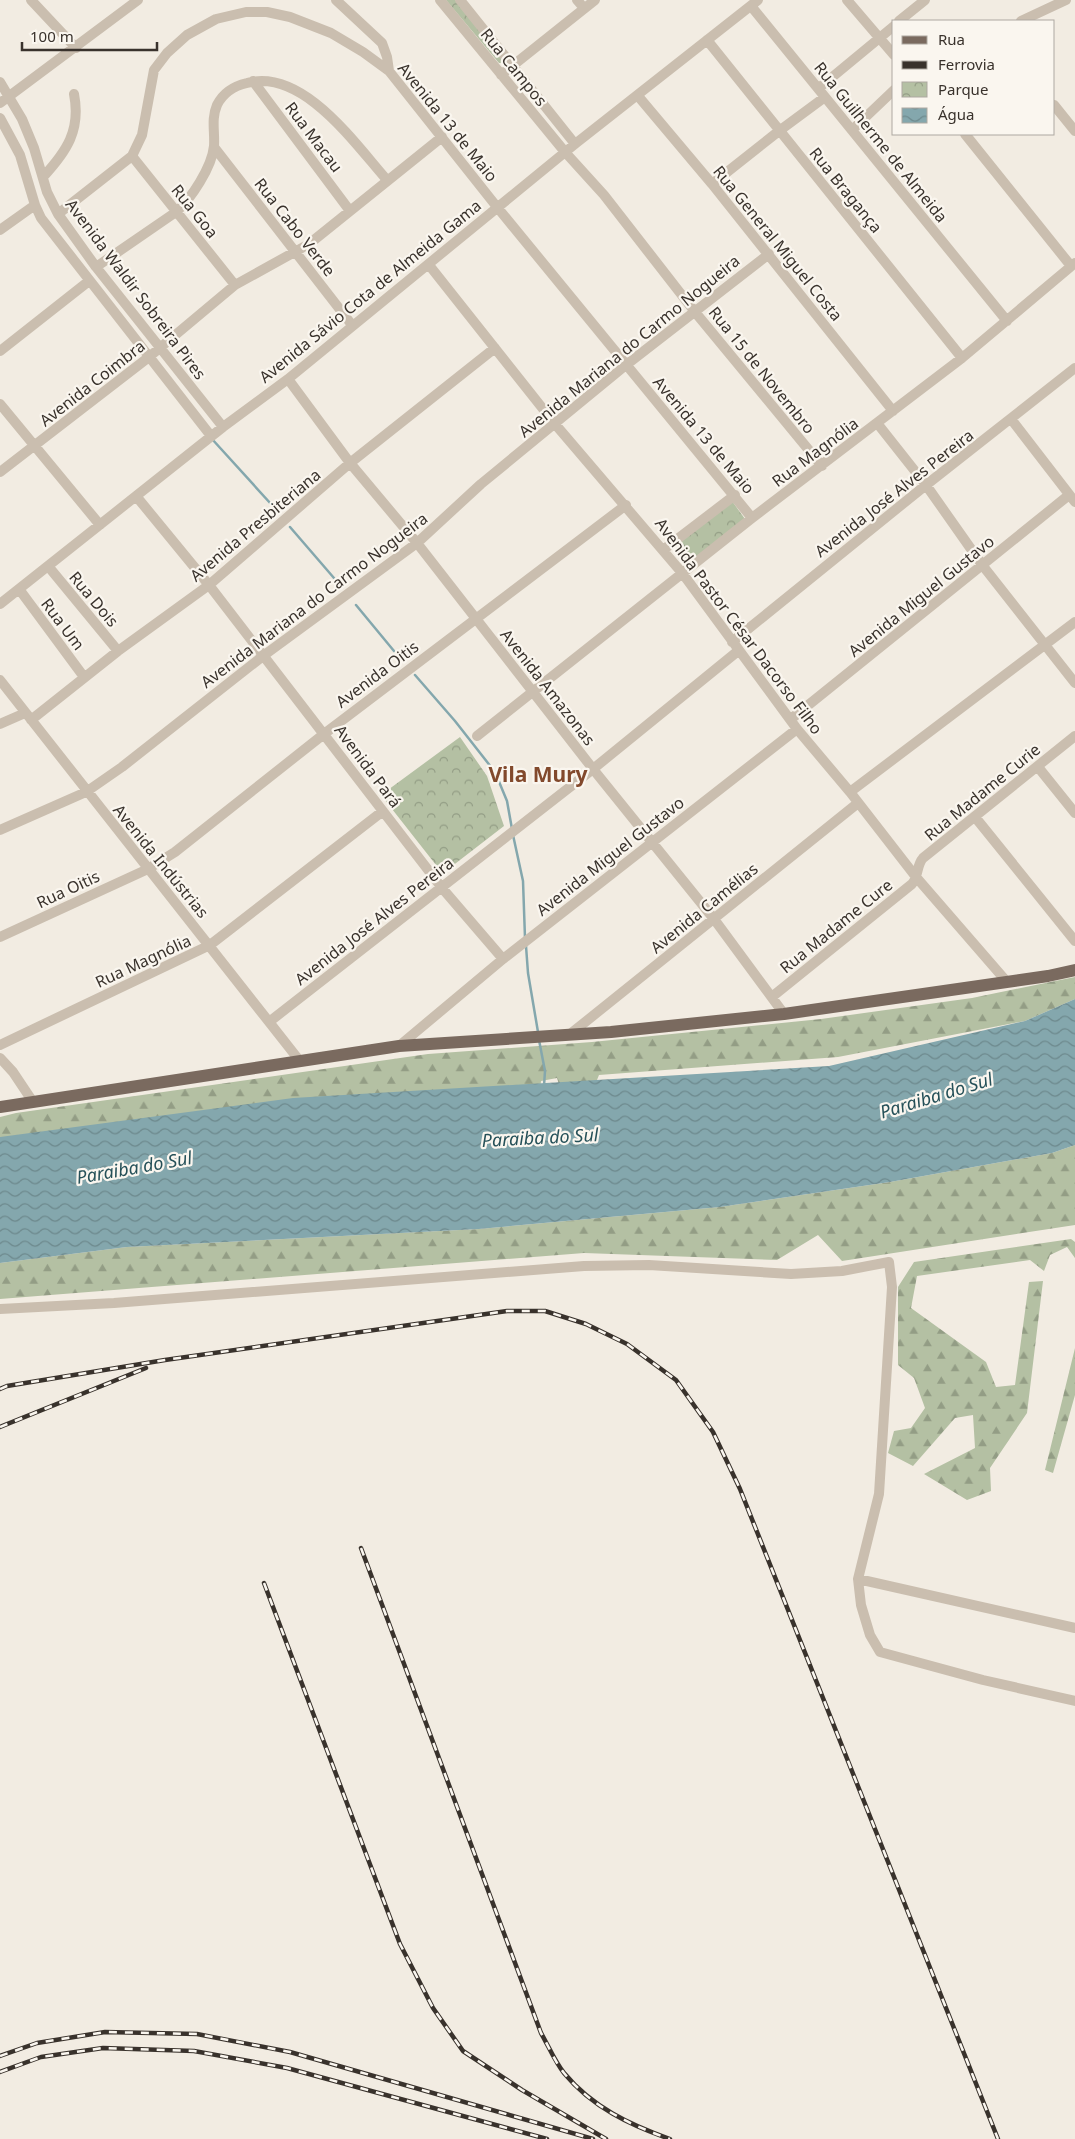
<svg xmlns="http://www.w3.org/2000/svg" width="1075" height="2139" viewBox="0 0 1075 2139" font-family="'Noto Sans',sans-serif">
	<defs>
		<pattern id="forest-firs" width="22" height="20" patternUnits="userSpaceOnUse" patternTransform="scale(1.25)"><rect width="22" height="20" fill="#b4c0a3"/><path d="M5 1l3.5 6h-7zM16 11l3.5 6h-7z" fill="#939d85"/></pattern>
		<pattern id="park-crowns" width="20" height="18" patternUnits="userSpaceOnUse" patternTransform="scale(1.25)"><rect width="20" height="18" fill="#b4c0a3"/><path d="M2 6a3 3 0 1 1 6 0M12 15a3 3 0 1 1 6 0" fill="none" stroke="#939d85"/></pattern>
		<pattern id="water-waves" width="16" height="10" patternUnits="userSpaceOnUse" patternTransform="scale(1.25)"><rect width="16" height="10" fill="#84a7ad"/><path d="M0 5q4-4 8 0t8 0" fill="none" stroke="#6d898d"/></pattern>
	</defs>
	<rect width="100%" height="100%" fill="#f2ece2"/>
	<path fill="url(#forest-firs)" d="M 1075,977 L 1075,999 L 1025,1021 L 838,1057 L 599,1075 L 589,1100 L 565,1103 L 557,1078 L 541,1081 L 539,1100 L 0,1141 L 0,1117 L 16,1113 L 428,1054 L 592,1042 L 821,1019 L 972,998 Z
		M 1075,1145 L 1075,1225 L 842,1261 L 818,1235 L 777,1260 L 584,1253 L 0,1299 L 0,1263 L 127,1247 L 479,1229 L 720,1207 L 890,1182 L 1052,1153 Z
		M 1071,1239 L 1075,1242 L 1075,1258 L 1067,1247 L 1050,1255 L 1044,1271 L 1030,1260 L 917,1276 L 911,1308 L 986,1362 L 996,1387 L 1015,1385 L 1029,1282 L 1043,1281 L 1027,1413 L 990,1468 L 991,1491 L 967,1500 L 924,1474 L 975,1448 L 973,1415 L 955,1418 L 913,1466 L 888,1453 L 894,1431 L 911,1428 L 925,1408 L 914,1378 L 898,1365 L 898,1287 L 914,1262 Z
		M 1075,1348 L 1075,1395 L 1053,1473 L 1045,1470 Z"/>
	<path fill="url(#park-crowns)" d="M 446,0 L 455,0 L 505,58 L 503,63 L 499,63 Z
		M 732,501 L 745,519 L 686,567 L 672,546 Z
		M 460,737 L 487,776 L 504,826 L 447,870 L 436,865 L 381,795 Z"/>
	<path fill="url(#water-waves)" d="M 1075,999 L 1075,1145 L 1052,1153 L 890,1182 L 720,1207 L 479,1229 L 127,1247 L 0,1263 L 0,1137 L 293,1098 L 829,1066 L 1025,1021 Z"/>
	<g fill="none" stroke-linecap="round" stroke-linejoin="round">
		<path stroke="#84a7ad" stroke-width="2.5" d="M 212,439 L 271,504
			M 290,527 L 340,585
			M 356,605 L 394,651
			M 415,675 L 455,721 L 495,772 L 507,801 L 512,829
			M 513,835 L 523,881 L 525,938
			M 526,946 L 528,973 L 538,1032
			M 539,1040 L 545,1071 L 544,1086"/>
		<path stroke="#cabeaf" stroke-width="10" d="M 31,0 L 76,48
			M 336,0 L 382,43 L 387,57 L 389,71
			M 440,0 L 565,152 L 604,195 L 695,312 L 822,466
			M 460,0 L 575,144
			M 577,0 L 584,8
			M 847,0 L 894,55
			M 751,6 L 1007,321
			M 899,21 L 925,0
			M 1021,21 L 1066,0
			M 707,40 L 962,358
			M 501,75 L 595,0
			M 253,81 L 350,211
			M 0,82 L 22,119 L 34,148 L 47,192 L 58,214 L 96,267 L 223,427
			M 819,88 L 894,26
			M 638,96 L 712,184 L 893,411
			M 0,103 L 138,0
			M 1054,105 L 1075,131
			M 0,118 L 20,155 L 35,205 L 41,218 L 211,436
			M 852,130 L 894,90
			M 965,134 L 1071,266
			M 214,147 L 352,325
			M 132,156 L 235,285
			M 43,177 C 67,151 81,130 74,94
			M 712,184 L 779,131 L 825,97
			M 58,214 L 132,156 L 142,135 L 154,70 L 167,53 L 187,35 L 216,19 L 246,12 L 267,12 L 290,17 L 331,33 L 363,52 L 389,71 L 497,207 L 752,518
			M 0,230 L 35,205
			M 429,265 L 555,424 L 683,574 L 797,729 L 850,792 L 916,877 L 1007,982
			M 96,267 L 176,212 C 191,199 212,167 214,146 C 215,132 211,119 217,105 C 223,93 234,86 247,83 C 303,68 355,144 387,180
			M 0,351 L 89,281
			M 288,379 L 350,463 L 417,543 L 593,769 L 714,919 L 784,1014
			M 0,404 L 100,525
			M 1011,419 L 1075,502
			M 877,423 L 926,485 L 983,566 L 1075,683
			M 0,472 L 149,357 L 235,285 L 309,244 L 442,137
			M 136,496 L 209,585 L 442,888 L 503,959
			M 663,550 L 735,495
			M 48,566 L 118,651
			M 19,589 L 84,677
			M 0,604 L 223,427 L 288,379 L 575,144 L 758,0
			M 732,642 L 926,485 L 1075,368
			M 0,680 L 299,1060
			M 791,719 L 1069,495
			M 31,720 L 118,651 L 209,585 L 350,463 L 495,348
			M 0,724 L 25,713
			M 477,736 L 752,518 L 962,358 L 1075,263
			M 1038,767 L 1075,813
			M 850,792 L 1075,622
			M 975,817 L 1075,941
			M 0,830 L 86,792 L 122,767 L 263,656 L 417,543 L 481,484 L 626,365 L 769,254
			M 0,937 L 148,869 L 175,852 L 324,734 L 626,505
			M 773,996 L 912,884 C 919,876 916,866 923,858 L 1075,736
			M 269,1022 L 593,769 L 738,651
			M 569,1035 L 858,803
			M 0,1045 L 210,945 L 383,811
			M 399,1046 L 503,959 L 797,729
			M 0,1058 L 13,1072 L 33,1102
			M 0,1309 L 114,1303 L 584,1266 L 649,1265 L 791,1274 L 842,1271 L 889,1262 L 892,1287 L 879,1494 L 858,1579 L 861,1605 L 870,1635 L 880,1652 L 983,1680 L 1075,1701
			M 858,1579 L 1075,1628"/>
		<path stroke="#7a6a5f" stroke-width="12" d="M 0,1107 L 399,1046 L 611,1032 L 784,1014 L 1048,976 L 1075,970"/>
		<g stroke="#39322c" stroke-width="4.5">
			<path id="rail" d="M 0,1389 L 7,1386 L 165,1360 L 507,1311 L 545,1311 L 586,1324 L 627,1344 L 676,1380 L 713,1432 L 740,1489 L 998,2139
				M 0,1427 L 146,1368
				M 361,1548 L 541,2033 C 548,2045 555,2062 564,2073 C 592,2107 630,2125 670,2139
				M 264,1583 L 400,1944 L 433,2008 L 463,2051 L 522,2090 L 606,2139
				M 0,2056 L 37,2043 L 105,2032 L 197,2034 L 290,2052 L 593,2139
				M 0,2072 L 41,2057 L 103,2048 L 194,2051 L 287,2068 L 547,2139"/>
		</g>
		<use href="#rail" stroke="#faf6ef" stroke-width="2.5" stroke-dasharray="8" stroke-linecap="butt"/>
	</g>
	<g text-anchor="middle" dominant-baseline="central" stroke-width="4.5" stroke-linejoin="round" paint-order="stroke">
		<g font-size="16" fill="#39322c" stroke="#faf6ef">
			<text transform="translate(514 67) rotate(51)">Rua Campos</text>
			<text transform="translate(448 122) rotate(51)">Avenida 13 de Maio</text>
			<text transform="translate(314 137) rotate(53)">Rua Macau</text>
			<text transform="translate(881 142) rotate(51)">Rua Guilherme de Almeida</text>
			<text transform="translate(846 190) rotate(51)">Rua Bragança</text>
			<text transform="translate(195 211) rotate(51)">Rua Goa</text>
			<text transform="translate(295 227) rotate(52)">Rua Cabo Verde</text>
			<text transform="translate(778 243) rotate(51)">Rua General Miguel Costa</text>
			<text transform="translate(136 289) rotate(53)">Avenida Waldir Sobreira Pires</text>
			<text transform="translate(370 291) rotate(-39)">Avenida Sávio Cota de Almeida Gama</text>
			<text transform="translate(629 346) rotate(-39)">Avenida Mariana do Carmo Nogueira</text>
			<text transform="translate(762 370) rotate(51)">Rua 15 de Novembro</text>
			<text transform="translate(92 383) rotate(-38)">Avenida Coimbra</text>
			<text transform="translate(704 435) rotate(50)">Avenida 13 de Maio</text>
			<text transform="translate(815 452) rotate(-37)">Rua Magnólia</text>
			<text transform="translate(894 493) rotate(-38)">Avenida José Alves Pereira</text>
			<text transform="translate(255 525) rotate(-40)">Avenida Presbiteriana</text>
			<text transform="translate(921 596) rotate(-39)">Avenida Miguel Gustavo</text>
			<text transform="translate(94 599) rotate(50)">Rua Dois</text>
			<text transform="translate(314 600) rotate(-37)">Avenida Mariana do Carmo Nogueira</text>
			<text transform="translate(63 624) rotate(53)">Rua Um</text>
			<text transform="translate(739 626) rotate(53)">Avenida Pastor César Dacorso Filho</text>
			<text transform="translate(377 674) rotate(-37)">Avenida Oitis</text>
			<text transform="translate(548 687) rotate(52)">Avenida Amazonas</text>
			<text transform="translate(368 766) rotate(53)">Avenida Pará</text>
			<text transform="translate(982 792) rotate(-39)">Rua Madame Curie</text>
			<text transform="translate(610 856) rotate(-38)">Avenida Miguel Gustavo</text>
			<text transform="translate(161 861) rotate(51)">Avenida Indústrias</text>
			<text transform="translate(68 889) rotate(-25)">Rua Oitis</text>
			<text transform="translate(704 908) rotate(-39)">Avenida Camélias</text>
			<text transform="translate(374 921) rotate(-38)">Avenida José Alves Pereira</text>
			<text transform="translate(836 926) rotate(-39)">Rua Madame Cure</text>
			<text transform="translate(143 961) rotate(-25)">Rua Magnólia</text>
		</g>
		<g font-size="18" font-style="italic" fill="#255058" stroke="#faf6ef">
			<text transform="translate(936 1095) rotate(-17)">Paraiba do Sul</text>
			<text transform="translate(540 1137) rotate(-3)">Paraiba do Sul</text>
			<text transform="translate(134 1167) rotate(-10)">Paraiba do Sul</text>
		</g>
		<g font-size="21" font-weight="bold" fill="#82492c" stroke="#faf6ef">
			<text x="538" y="774">Vila Mury</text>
		</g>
	</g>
	<rect x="892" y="20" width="162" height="115" fill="#faf6ef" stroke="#ada8a1"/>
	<rect x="902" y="36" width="25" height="8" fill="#7a6a5f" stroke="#ada8a1"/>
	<text x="938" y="45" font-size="15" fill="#39322c">Rua</text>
	<rect x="902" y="61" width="25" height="8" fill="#39322c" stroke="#ada8a1"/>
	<text x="938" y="70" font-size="15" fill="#39322c">Ferrovia</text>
	<rect x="902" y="82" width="25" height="15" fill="url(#park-crowns)" stroke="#ada8a1"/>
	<text x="938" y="95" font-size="15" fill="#39322c">Parque</text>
	<rect x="902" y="108" width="25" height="15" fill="url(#water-waves)" stroke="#ada8a1"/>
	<text x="938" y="120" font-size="15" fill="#39322c">Água</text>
	<path d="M22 42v8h135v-8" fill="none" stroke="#39322c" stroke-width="2.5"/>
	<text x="30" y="42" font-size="15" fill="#39322c" stroke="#faf6ef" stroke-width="4" paint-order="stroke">100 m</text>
</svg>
